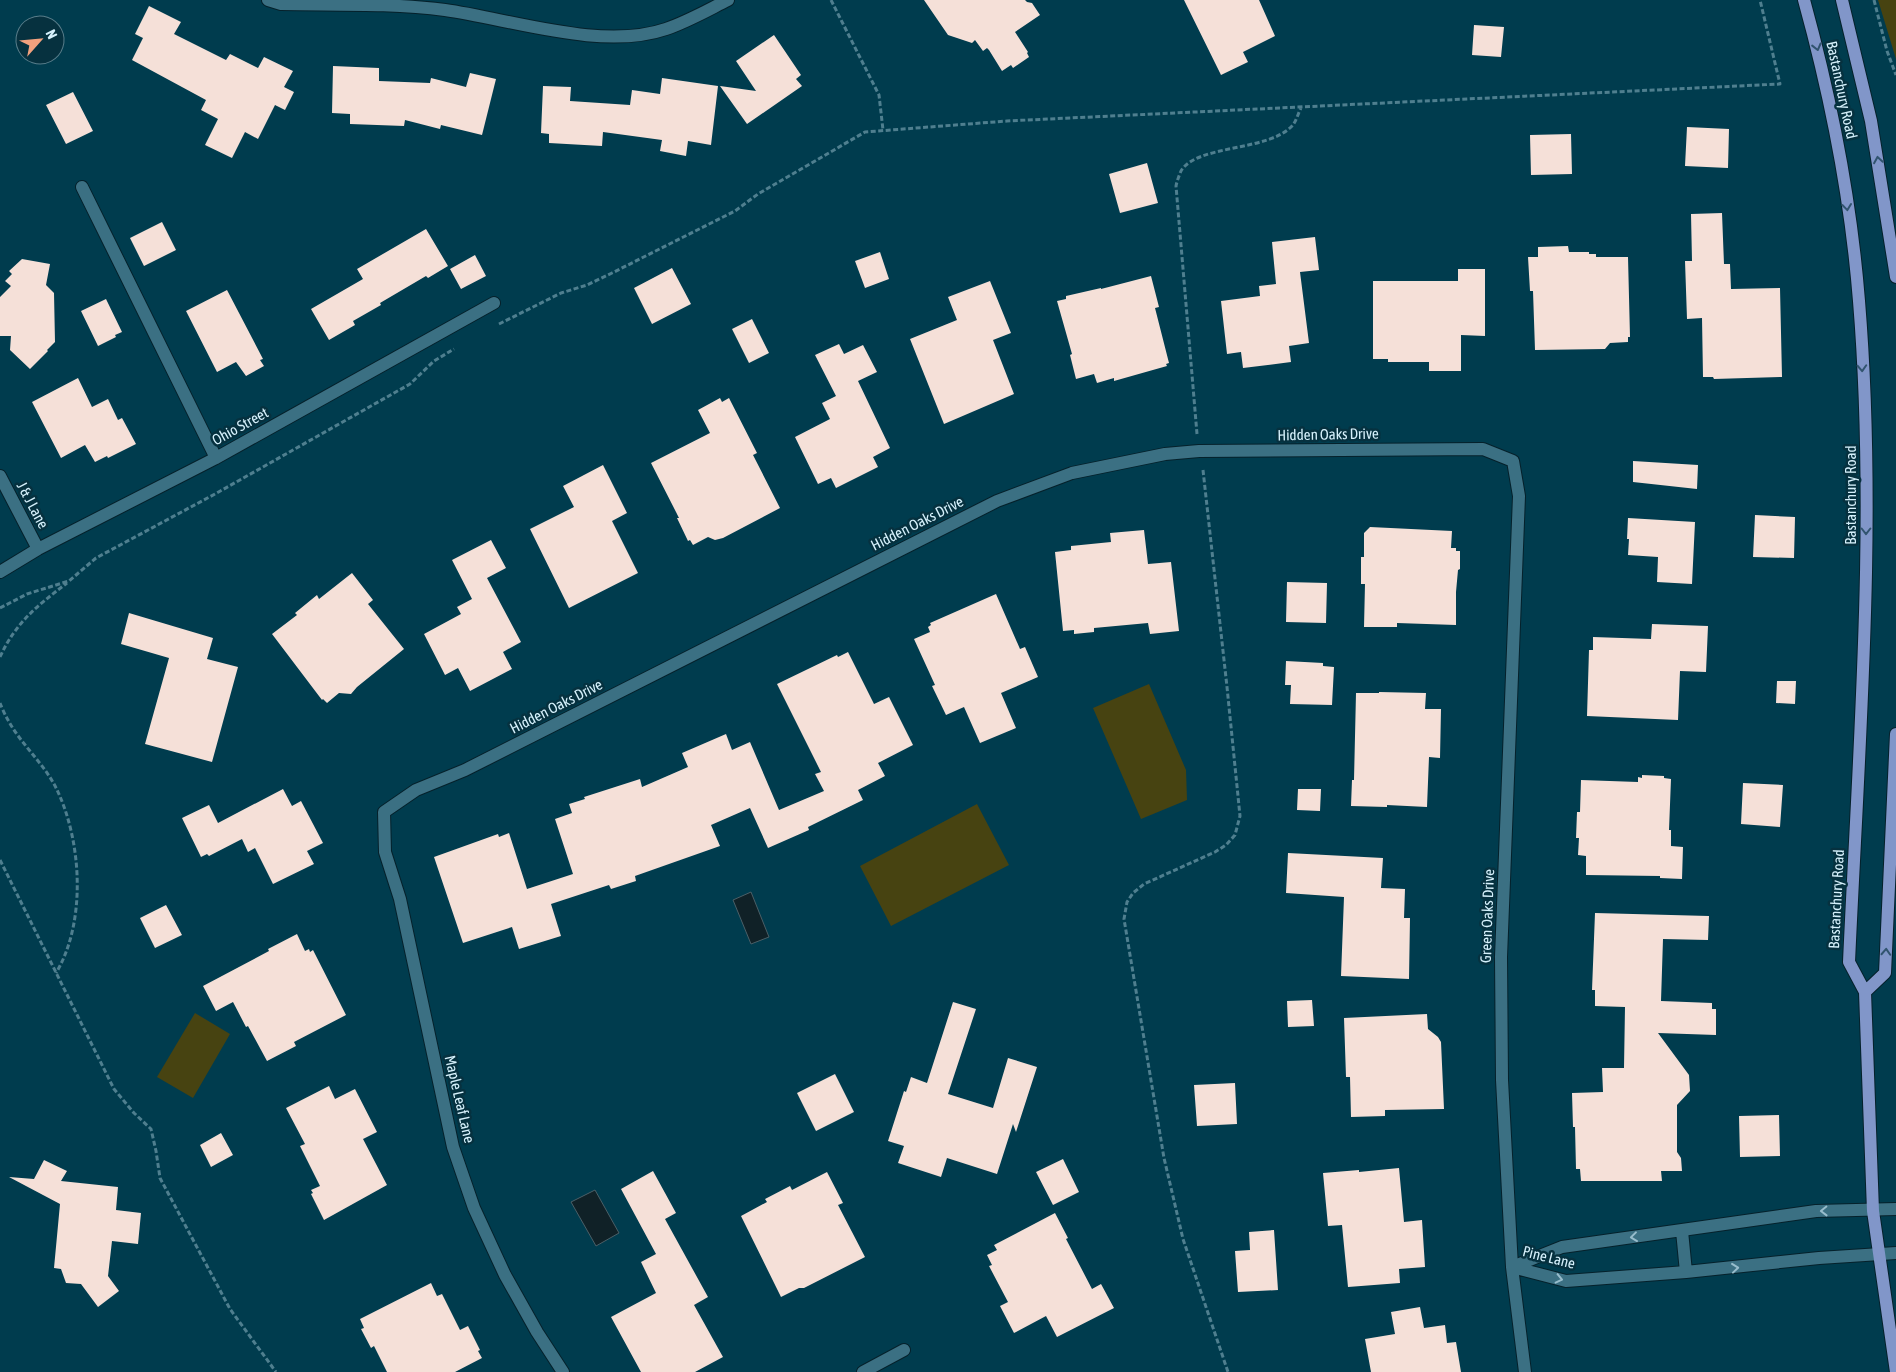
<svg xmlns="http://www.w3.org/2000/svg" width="1896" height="1372" viewBox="0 0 1896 1372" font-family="'Asap Condensed',sans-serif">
	<rect width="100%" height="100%" fill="#003c4e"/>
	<path fill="#474311" d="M 1878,0 L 1896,0 L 1896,59 Z
		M 1149,684 L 1186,770 L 1187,800 L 1141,819 L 1093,708 Z
		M 977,804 L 1009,865 L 891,926 L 860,866 Z
		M 195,1013 L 230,1034 L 193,1098 L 157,1077 Z"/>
	<path fill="#102127" stroke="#4b5f67" d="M 751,892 L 769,937 L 751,944 L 733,900 Z
		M 595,1190 L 619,1233 L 596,1246 L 571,1202 Z"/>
	<path fill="#f5e0d8" d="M 924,0 L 1025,0 L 1027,2 L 1032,3 L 1040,15 L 1015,32 L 1028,52 L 1027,53 L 1029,57 L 1013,68 L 1011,65 L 1002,71 L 989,50 L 987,48 L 983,51 L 975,40 L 972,43 L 948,35 Z
		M 1184,0 L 1259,0 L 1275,36 L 1243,52 L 1248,62 L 1221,75 Z
		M 149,6 L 181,22 L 174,34 L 226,60 L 230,54 L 258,68 L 264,57 L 293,71 L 284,87 L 294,92 L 285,110 L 275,105 L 258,139 L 245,132 L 232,158 L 205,145 L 218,119 L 201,110 L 206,100 L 132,60 L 143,38 L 135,34 Z
		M 1474,25 L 1504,27 L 1501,57 L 1472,55 Z
		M 774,35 L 801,75 L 796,79 L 802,86 L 747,124 L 720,86 L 756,91 L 736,61 Z
		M 333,66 L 379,68 L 379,81 L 430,83 L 431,78 L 466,87 L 470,73 L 496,79 L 482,135 L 441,125 L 440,129 L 405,120 L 404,126 L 350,124 L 350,114 L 332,113 Z
		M 662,78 L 718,86 L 711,145 L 688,141 L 686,156 L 660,151 L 662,140 L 603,132 L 602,146 L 549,143 L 549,134 L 541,133 L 543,86 L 571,87 L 570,101 L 630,105 L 632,90 L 660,94 Z
		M 73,92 L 93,131 L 66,144 L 46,105 Z
		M 1687,127 L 1729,129 L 1728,168 L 1685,166 Z
		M 1571,134 L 1572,174 L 1531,175 L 1530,135 Z
		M 1147,163 L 1158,203 L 1120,213 L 1109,174 Z
		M 1722,213 L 1724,264 L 1730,264 L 1731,289 L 1780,288 L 1782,377 L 1714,379 L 1713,377 L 1703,377 L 1702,318 L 1687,319 L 1685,261 L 1692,261 L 1691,214 Z
		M 162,222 L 176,250 L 144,266 L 130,238 Z
		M 426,229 L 448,266 L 428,278 L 426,276 L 380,303 L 381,305 L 353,321 L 355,325 L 329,340 L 311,309 L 363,279 L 357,269 Z
		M 1315,237 L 1319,270 L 1300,272 L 1309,343 L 1289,346 L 1291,362 L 1243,368 L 1241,352 L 1227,354 L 1221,301 L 1260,296 L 1259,286 L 1276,284 L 1272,242 Z
		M 1568,246 L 1569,252 L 1589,252 L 1589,254 L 1596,254 L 1596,257 L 1628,257 L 1630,337 L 1628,337 L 1628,342 L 1610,343 L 1605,349 L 1535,350 L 1533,291 L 1530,291 L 1528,257 L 1538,257 L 1538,247 Z
		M 880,252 L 889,279 L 865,288 L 855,261 Z
		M 475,255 L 486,276 L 461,289 L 450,269 Z
		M 22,259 L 50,264 L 46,285 L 54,293 L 55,342 L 47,350 L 48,351 L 30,369 L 10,350 L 11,336 L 0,336 L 0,297 L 11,286 L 5,281 L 12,274 L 9,271 Z
		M 672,268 L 691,304 L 652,324 L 634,288 Z
		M 1458,269 L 1485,269 L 1485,336 L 1461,335 L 1461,371 L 1429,371 L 1429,362 L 1388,362 L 1388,359 L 1373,359 L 1373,281 L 1458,281 Z
		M 1151,276 L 1159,307 L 1155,308 L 1169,363 L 1166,364 L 1167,366 L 1114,381 L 1114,378 L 1097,383 L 1094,374 L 1076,379 L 1070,355 L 1072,354 L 1057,301 L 1066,299 L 1066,296 L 1101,288 L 1101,289 Z
		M 990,281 L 1011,333 L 993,340 L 1014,394 L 944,424 L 910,339 L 957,320 L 948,297 Z
		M 227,290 L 263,359 L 260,360 L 264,366 L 246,376 L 236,362 L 217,372 L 186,311 Z
		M 106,299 L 122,332 L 115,335 L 116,337 L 98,346 L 81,311 Z
		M 752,319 L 769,353 L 749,363 L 732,329 Z
		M 839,344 L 844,354 L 863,345 L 877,372 L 858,381 L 890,448 L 873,457 L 878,467 L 836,488 L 831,478 L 818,484 L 795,437 L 830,419 L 822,403 L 836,396 L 815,355 Z
		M 78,378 L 92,407 L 108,399 L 118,420 L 122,418 L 136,444 L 108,458 L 107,456 L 95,462 L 85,445 L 61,458 L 32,402 Z
		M 720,398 L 722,402 L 729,398 L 757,453 L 753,455 L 780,508 L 723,538 L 715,540 L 708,537 L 693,545 L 690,540 L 688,541 L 677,518 L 679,518 L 676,512 L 651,463 L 710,433 L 698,410 Z
		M 1633,461 L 1698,465 L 1697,489 L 1633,482 Z
		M 603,465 L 627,513 L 612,521 L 638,573 L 569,608 L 530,529 L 574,507 L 563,486 Z
		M 1755,515 L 1795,517 L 1794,558 L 1753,557 Z
		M 1628,518 L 1695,522 L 1692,584 L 1657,582 L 1658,557 L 1628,555 L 1629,539 L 1627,539 Z
		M 1370,527 L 1452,531 L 1451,548 L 1456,548 L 1456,551 L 1460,551 L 1460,569 L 1458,570 L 1456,592 L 1456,625 L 1397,623 L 1397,627 L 1364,627 L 1365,584 L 1361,584 L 1361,557 L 1364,557 L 1364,533 Z
		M 1144,530 L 1148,564 L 1171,562 L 1179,631 L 1150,634 L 1148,623 L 1094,628 L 1094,632 L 1074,634 L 1074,630 L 1063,631 L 1055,552 L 1071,550 L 1071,546 L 1111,542 L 1110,533 Z
		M 491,540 L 506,568 L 487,578 L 521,642 L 503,652 L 512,669 L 470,691 L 458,668 L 445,675 L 424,634 L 461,614 L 457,607 L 472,599 L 452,560 Z
		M 352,573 L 373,600 L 368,604 L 404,649 L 357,687 L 351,694 L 339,693 L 327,703 L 323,699 L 322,700 L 272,634 L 297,615 L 295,613 L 317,595 L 319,599 Z
		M 1287,582 L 1327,583 L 1326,623 L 1286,622 Z
		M 996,594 L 1020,649 L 1025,647 L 1038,677 L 1001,693 L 1016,728 L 980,743 L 964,707 L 946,715 L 932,686 L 935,685 L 914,639 L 930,632 L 928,627 L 931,625 L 930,623 Z
		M 129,613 L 213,638 L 207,659 L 238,667 L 212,762 L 145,744 L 169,658 L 121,644 Z
		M 1652,624 L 1708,626 L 1706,672 L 1680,671 L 1678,720 L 1587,716 L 1589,650 L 1593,650 L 1593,637 L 1651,639 Z
		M 848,652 L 874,704 L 889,697 L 913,745 L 878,763 L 885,776 L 858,790 L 863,800 L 808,827 L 809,830 L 768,848 L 750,808 L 711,825 L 720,846 L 635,876 L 636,881 L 611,889 L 609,885 L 551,904 L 561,936 L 519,949 L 512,927 L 463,943 L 434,857 L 498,834 L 499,837 L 509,833 L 527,889 L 573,874 L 555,819 L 572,813 L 569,804 L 585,799 L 584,797 L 640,779 L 642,787 L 688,767 L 682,753 L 726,734 L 732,750 L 750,742 L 779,810 L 824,791 L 815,774 L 821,772 L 777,684 L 837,655 L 838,657 Z
		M 1286,661 L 1323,663 L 1323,666 L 1334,667 L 1332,705 L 1290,704 L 1291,685 L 1285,685 Z
		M 1777,681 L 1796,681 L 1795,704 L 1776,703 Z
		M 1379,692 L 1426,693 L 1425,709 L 1441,709 L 1440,758 L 1429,757 L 1427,807 L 1387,805 L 1387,807 L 1351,806 L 1352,780 L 1354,780 L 1356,693 L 1379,693 Z
		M 1642,775 L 1664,776 L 1664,778 L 1671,779 L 1669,830 L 1671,830 L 1671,846 L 1683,847 L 1682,879 L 1660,878 L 1660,876 L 1586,875 L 1586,856 L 1578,855 L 1579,838 L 1576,838 L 1577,812 L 1580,812 L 1581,780 L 1638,782 L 1638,777 L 1642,778 Z
		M 1743,783 L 1783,785 L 1780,827 L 1741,824 Z
		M 283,789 L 292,806 L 301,801 L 323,843 L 307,851 L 314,864 L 273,884 L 255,848 L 248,852 L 242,839 L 209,856 L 207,854 L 201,857 L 182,818 L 209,805 L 218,823 Z
		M 1298,789 L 1321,789 L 1320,811 L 1297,810 Z
		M 1288,853 L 1383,858 L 1381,888 L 1405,889 L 1404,918 L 1410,918 L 1409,979 L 1341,976 L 1344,897 L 1286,893 Z
		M 166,905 L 182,935 L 155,948 L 140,918 Z
		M 1595,913 L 1709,916 L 1708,940 L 1663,939 L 1661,1001 L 1712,1003 L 1712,1009 L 1716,1009 L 1716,1035 L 1658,1033 L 1689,1075 L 1690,1091 L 1677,1105 L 1677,1152 L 1681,1158 L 1682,1171 L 1661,1171 L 1662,1181 L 1581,1181 L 1580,1169 L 1576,1169 L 1575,1127 L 1573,1127 L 1572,1093 L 1603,1092 L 1602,1068 L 1624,1068 L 1625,1007 L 1595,1006 L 1595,990 L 1592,990 Z
		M 297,934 L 305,951 L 309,949 L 310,952 L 313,950 L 346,1015 L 294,1042 L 296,1046 L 267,1061 L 248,1026 L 246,1027 L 233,1002 L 216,1011 L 203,986 L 269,951 L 268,949 Z
		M 1312,1000 L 1314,1026 L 1288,1027 L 1287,1001 Z
		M 953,1002 L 976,1009 L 948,1094 L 993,1108 L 1008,1058 L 1037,1067 L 1016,1132 L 1013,1124 L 997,1174 L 947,1158 L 941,1177 L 898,1163 L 904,1146 L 888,1141 L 904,1091 L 906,1092 L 911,1077 L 927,1083 Z
		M 1427,1014 L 1428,1029 L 1438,1037 L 1441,1042 L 1444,1109 L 1385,1110 L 1385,1116 L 1351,1117 L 1350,1077 L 1346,1077 L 1344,1018 Z
		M 835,1074 L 854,1112 L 816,1131 L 797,1093 Z
		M 1235,1083 L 1237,1124 L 1197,1126 L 1194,1085 Z
		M 329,1086 L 335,1099 L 355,1089 L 377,1132 L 363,1139 L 387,1185 L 324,1220 L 311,1194 L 313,1193 L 311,1190 L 320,1186 L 300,1146 L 305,1144 L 286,1108 Z
		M 1779,1115 L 1780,1156 L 1740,1157 L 1739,1116 Z
		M 221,1133 L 233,1155 L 211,1167 L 200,1145 Z
		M 1063,1159 L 1079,1192 L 1053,1205 L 1036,1172 Z
		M 44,1160 L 67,1171 L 61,1181 L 118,1187 L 116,1210 L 141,1213 L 138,1244 L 112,1241 L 108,1276 L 119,1291 L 98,1307 L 81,1284 L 66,1283 L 61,1269 L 54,1268 L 60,1204 L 9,1177 L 34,1179 Z
		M 1399,1168 L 1404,1222 L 1422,1220 L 1425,1267 L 1399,1269 L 1400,1283 L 1348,1287 L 1342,1225 L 1328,1226 L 1323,1173 L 1359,1170 L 1359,1172 Z
		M 653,1171 L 676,1213 L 665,1219 L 708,1297 L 694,1305 L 723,1357 L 695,1372 L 641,1372 L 611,1317 L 656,1293 L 641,1262 L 656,1254 L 621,1189 Z
		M 827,1172 L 843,1203 L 838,1205 L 865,1257 L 804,1288 L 799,1288 L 781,1297 L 741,1216 L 767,1202 L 765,1199 L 790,1186 L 792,1190 Z
		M 1055,1213 L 1068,1238 L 1066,1239 L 1092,1289 L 1101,1284 L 1114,1308 L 1057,1337 L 1046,1316 L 1014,1333 L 1000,1306 L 1008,1302 L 989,1266 L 992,1265 L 987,1255 L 997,1250 L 994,1245 Z
		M 1274,1230 L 1278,1290 L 1238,1292 L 1235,1251 L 1250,1250 L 1249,1232 Z
		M 431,1283 L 437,1296 L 442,1294 L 460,1330 L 468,1326 L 480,1350 L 478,1351 L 482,1358 L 455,1372 L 387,1372 L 374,1346 L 371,1348 L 361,1329 L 364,1328 L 360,1319 Z
		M 1420,1307 L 1424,1328 L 1445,1325 L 1447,1343 L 1456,1342 L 1461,1372 L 1371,1372 L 1365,1339 L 1395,1334 L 1391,1312 Z"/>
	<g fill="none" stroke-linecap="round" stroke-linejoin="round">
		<g stroke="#05212b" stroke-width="14">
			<path id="minor" d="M 268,0 L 281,4 C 335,5 391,3 445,10 C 510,19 602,51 666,29 C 687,22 708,10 728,0
				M 82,187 L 216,458
				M 0,476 L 38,549
				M 0,572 L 38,549 L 216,458 L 494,303
				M 1682,1231 L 1686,1272
				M 1512,1267 L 1562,1247 L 1816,1211 L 1896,1209
				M 1512,1267 L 1566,1281 L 1686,1272 L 1819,1258 L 1896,1253
				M 563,1372 L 537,1332 L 505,1275 L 474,1208 L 453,1147 L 400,899 L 385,852 L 384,812 L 416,790 L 465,770 L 997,501 L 1072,473 L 1165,454 L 1199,451 L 1483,449 L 1513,461 L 1519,496 L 1501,957 L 1502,1080 L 1512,1267 L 1525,1372
				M 863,1372 L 904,1350"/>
		</g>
		<g stroke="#05212b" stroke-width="14">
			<path id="major" d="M 1804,0 C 1831,98 1851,200 1859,301 C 1877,521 1859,742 1849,962 L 1865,992 L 1873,1211 L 1896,1372
				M 1842,0 L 1871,121 L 1896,277
				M 1865,992 L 1885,973 L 1896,734"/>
		</g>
		<path stroke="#4f7f8f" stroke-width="3" stroke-dasharray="5 2.5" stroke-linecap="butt" d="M 831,0 L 879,95 L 883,130
			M 1874,0 L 1887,51 L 1896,75
			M 499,324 L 561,293 L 587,285 L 612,273 L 735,211 L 758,194 L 865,132 L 1007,121 L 1780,84 L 1760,0
			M 1197,434 L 1176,186 C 1177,181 1179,176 1181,171 C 1197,144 1269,152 1293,125 C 1296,121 1298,114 1301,108
			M 1203,470 L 1227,687 L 1240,816 L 1235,835 L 1226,845 L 1215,852 L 1144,884 L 1133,893 L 1127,902 L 1124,919 L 1164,1158 L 1183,1239 L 1228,1372
			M 0,608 L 27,594 L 69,581 L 96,558 L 215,494 L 410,384 L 434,361 L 454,349
			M 0,657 C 16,622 37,606 67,583
			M 0,703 C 2,708 5,715 8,720 C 22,746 46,765 58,792 C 82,844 86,923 56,973
			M 0,860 L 114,1089 L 134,1113 L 151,1129 L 156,1151 L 160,1178 L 230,1309 L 276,1372"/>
		<use href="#minor" stroke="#3b7083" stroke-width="12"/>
		<use href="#major" stroke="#8196c9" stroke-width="12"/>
	</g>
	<defs><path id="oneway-chevron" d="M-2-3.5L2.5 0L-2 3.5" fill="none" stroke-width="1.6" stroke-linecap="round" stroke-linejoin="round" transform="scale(1.25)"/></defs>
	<g stroke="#31546f">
		<use href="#oneway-chevron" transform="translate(1817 47) rotate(76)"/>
		<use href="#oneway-chevron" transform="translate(1878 160) rotate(-99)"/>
		<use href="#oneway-chevron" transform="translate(1847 207) rotate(83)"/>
		<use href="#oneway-chevron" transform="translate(1862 368) rotate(87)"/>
		<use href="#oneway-chevron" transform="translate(1866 531) rotate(90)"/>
		<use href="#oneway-chevron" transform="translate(1886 952) rotate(-87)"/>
	</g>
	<g stroke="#98bdcc">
		<use href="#oneway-chevron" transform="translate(1824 1211) rotate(179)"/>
		<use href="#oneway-chevron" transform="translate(1634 1237) rotate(173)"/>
		<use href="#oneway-chevron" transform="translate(1735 1268) rotate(-6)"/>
		<use href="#oneway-chevron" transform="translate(1559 1279) rotate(13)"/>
	</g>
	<g text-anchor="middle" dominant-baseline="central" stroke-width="5" stroke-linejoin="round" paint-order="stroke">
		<g font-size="15" fill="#d6f1fc" stroke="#06313f">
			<text transform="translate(1842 90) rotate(78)">Bastanchury Road</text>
			<text transform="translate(240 426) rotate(-29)">Ohio Street</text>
			<text transform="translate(1328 434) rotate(-1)">Hidden Oaks Drive</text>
			<text transform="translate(1850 495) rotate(-90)">Bastanchury Road</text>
			<text transform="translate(33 505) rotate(62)">J &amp; J Lane</text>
			<text transform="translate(917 523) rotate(-27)">Hidden Oaks Drive</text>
			<text transform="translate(556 706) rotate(-27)">Hidden Oaks Drive</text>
			<text transform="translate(1836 899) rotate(-87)">Bastanchury Road</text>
			<text transform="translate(1487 916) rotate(-88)">Green Oaks Drive</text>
			<text transform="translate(460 1099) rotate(77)">Maple Leaf Lane</text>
			<text transform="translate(1549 1257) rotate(14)">Pine Lane</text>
		</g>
	</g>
	<g transform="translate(40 40) rotate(63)"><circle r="24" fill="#06313f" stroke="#597e8b"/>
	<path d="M0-4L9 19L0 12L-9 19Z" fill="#f2a17e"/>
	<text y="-8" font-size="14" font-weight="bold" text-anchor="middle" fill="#d6f1fc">N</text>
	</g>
</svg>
